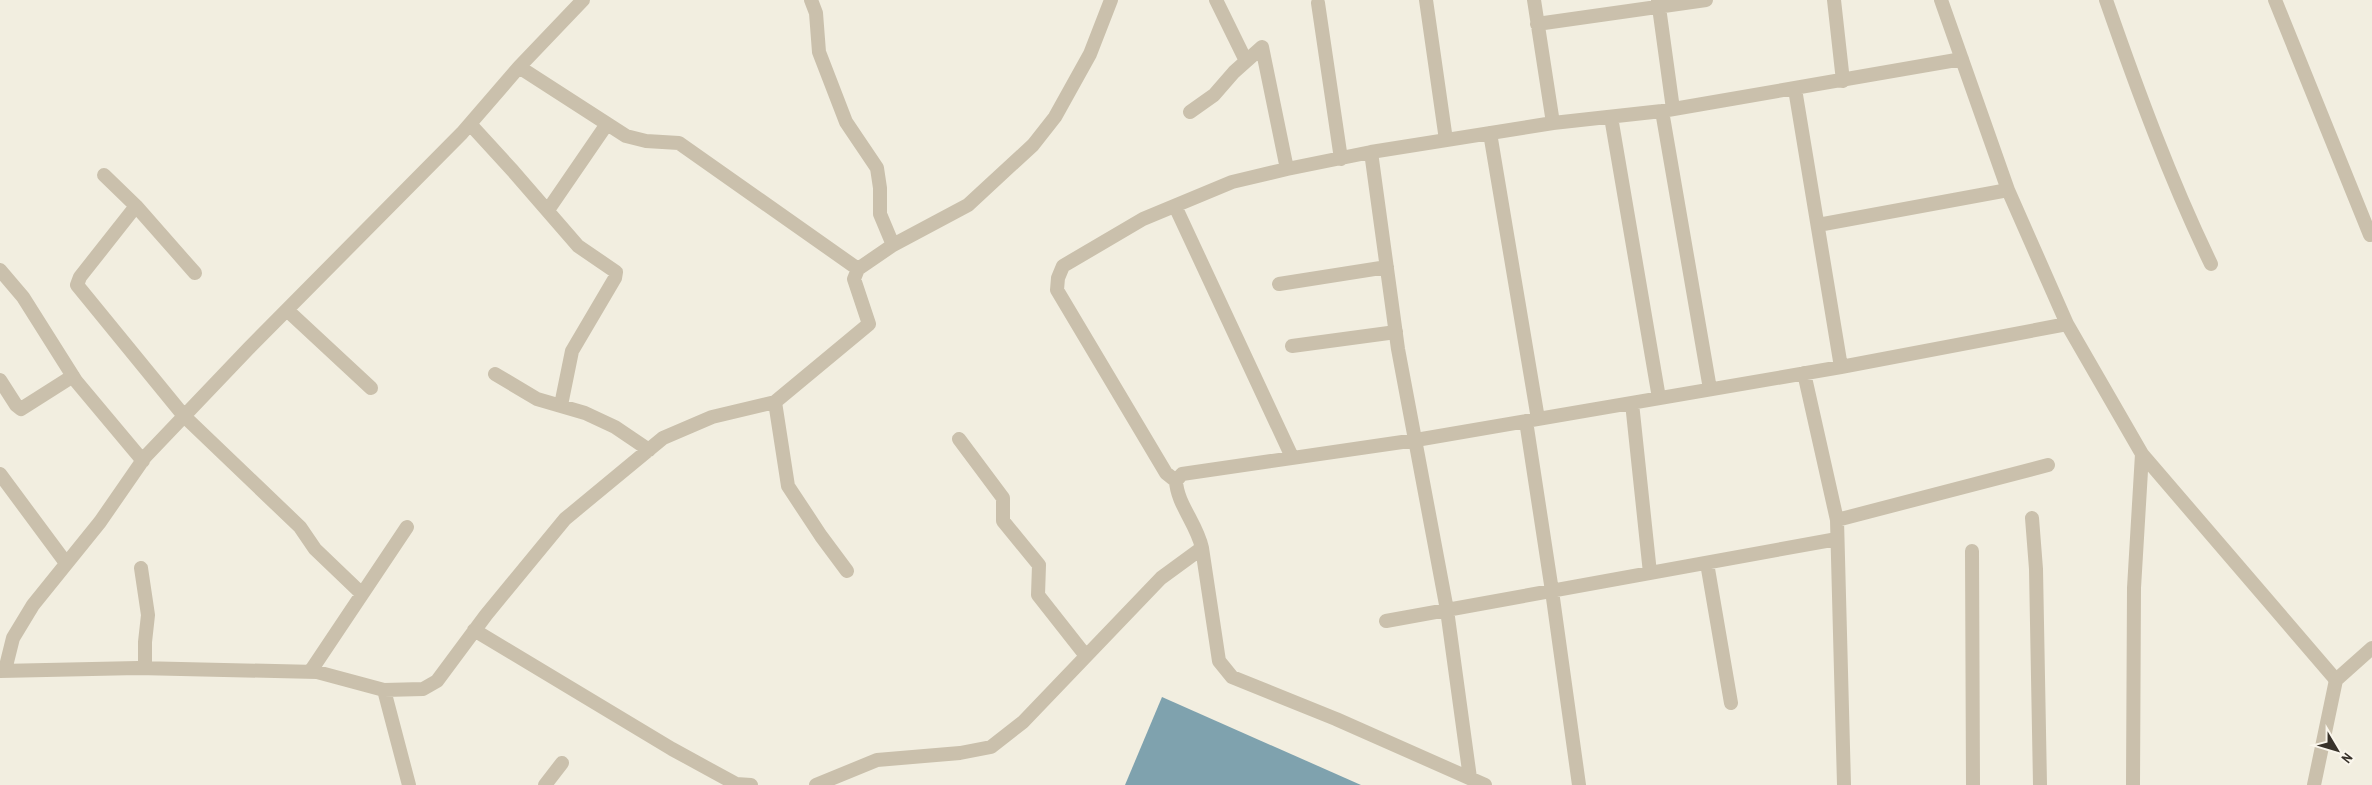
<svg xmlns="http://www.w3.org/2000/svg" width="2372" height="785" viewBox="0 0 2372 785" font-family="'Archivo Narrow',sans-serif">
	<rect width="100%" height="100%" fill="#f2eee0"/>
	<path fill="#7fa2ae" d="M 1162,697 L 1361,785 L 1125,785 Z"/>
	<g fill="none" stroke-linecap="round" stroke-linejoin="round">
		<path stroke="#cac0ac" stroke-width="14" d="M 811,0 L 816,13 L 819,52 L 846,122 L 877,168 L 880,188 L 880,214 L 893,245
			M 1216,0 L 1246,61
			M 1426,0 L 1446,140
			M 1534,0 L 1553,123
			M 1658,0 L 1673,109
			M 1834,0 L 1843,81
			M 1941,0 L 2008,190 L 2067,324 L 2142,454 L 2336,680
			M 2106,0 C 2137,89 2170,179 2211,264
			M 2275,0 L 2370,235
			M 1318,3 L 1341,159
			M 1537,24 L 1706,0
			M 519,67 L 626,136 L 646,141 L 679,143 L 858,269
			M 1795,89 L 1841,367
			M 1662,111 L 1710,389
			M 1190,112 L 1214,95 L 1234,72 L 1262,47 L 1287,169 L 1371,152 L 1553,123 L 1662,111 L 1962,59
			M 1611,117 L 1659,398
			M 470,124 L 513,171 L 578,246 L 616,272 L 615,278 L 572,351 L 561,405
			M 1490,133 L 1538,419
			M 1371,152 L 1398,349 L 1447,610 L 1470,778
			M 104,175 L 136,206 L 195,273
			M 136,206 L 80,277 L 77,285 L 184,416 L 300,527 L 315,549 L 362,594
			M 1175,206 L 1292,457
			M 548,210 L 607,124
			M 1818,225 L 2008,190
			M 0,270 L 23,297 L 76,381 L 143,461
			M 1279,284 L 1387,267
			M 287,310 L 371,388
			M 1292,346 L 1396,332
			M 1804,373 L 1837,520 L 1844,785
			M 495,374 L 537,399 L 585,413 L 615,427 L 649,450
			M 0,380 L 16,405 L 21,409 L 73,376
			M 775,402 L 788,486 L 821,536 L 847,571
			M 1632,403 L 1650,573
			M 1526,421 L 1552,591 L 1579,785
			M 959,439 L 1003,498 L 1003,521 L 1039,565 L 1038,595 L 1086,656
			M 0,474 L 66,563
			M 1176,481 L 1166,473 L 1057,290 L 1058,278 L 1063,266 L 1143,219 L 1232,182 L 1287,169
			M 2032,518 L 2036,569 L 2040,785
			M 1837,520 L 2048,465
			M 1202,548 C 1197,524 1177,504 1176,481 L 1182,474 L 1416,440 L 1841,367 L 2067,324
			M 1972,551 L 1973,785
			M 1707,563 L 1731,703
			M 141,568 L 148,615 L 145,642 L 145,668
			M 1386,621 L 1837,539
			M 474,630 L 672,749 L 736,784 L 751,785
			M 5,670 L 13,638 L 33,605 L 100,522 L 145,457 L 249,348 L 462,133 L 519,67 L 583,0
			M 0,671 L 138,668 L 317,672 L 384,690 L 423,689 L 437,681 L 486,615 L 565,519 L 663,438 L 712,417 L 775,402 L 869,324 L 854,279 L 858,269 L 893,245 L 968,205 L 1033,145 L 1055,117 L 1090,54 L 1111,0
			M 310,672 L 407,527
			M 384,690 L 409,785
			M 545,785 L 562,763
			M 816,785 L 877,760 L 960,753 L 991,747 L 1023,722 L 1161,578 L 1202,548 L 1219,661 L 1232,677 L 1336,719 L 1485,785
			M 2133,785 L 2134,588 L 2142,454"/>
		<path stroke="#cac0ac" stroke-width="14" d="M 2314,785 L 2336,680 L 2372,648"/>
	</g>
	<g transform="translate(2337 750) rotate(128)" stroke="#faf6ec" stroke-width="4" paint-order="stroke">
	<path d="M0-4L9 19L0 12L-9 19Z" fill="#38322a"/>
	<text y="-8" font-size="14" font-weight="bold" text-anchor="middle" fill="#38322a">N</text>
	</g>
</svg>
